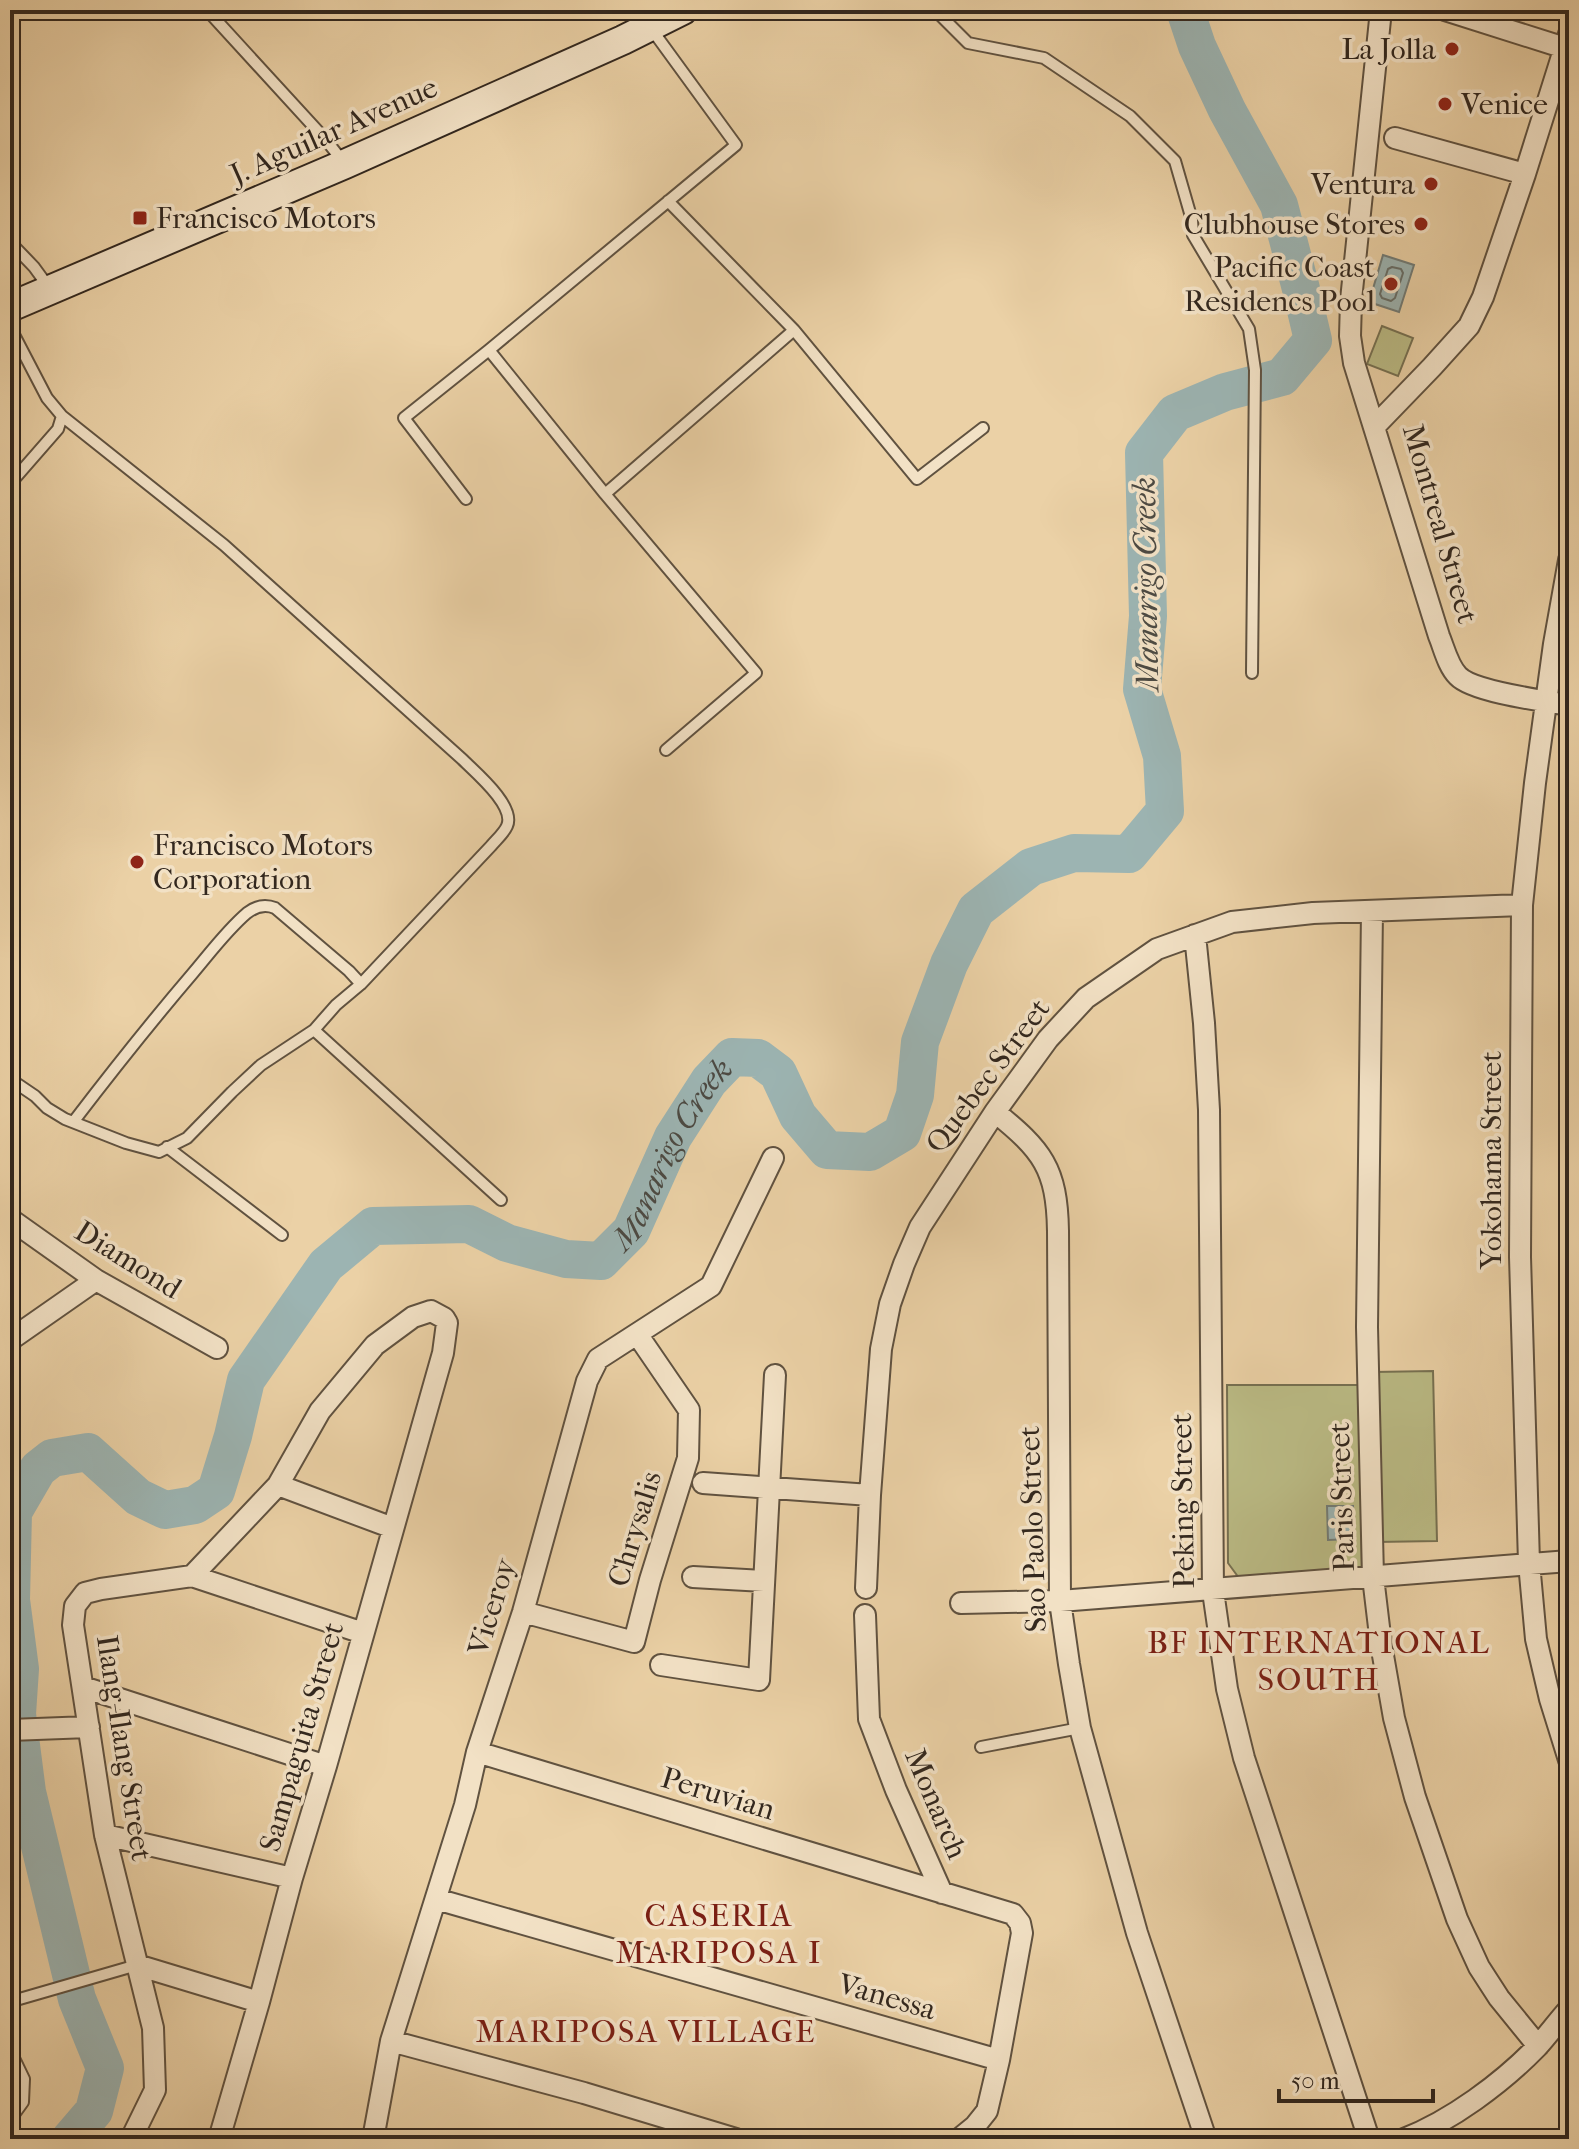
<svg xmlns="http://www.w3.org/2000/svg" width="1579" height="2149" viewBox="0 0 1579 2149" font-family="'IM FELL French Canon',serif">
	<rect width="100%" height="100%" fill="#ebd1a6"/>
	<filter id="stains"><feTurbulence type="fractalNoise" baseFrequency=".0025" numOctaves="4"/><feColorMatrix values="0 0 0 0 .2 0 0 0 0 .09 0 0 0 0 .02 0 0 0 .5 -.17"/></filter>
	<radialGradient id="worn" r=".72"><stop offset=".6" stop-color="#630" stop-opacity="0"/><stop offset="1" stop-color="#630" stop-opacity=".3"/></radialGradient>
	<path fill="#baba84" stroke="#767051" stroke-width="2" d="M 1382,326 L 1413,338 L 1398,376 L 1367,364 Z
		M 1433,1371 L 1437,1541 L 1377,1542 L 1374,1372 Z
		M 1227,1385 L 1360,1385 L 1362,1569 L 1239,1578 L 1228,1563 Z"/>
	<path fill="#9cb4b2" stroke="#727c77" stroke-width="2" d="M 1383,255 L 1414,265 L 1399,312 L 1369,302 Z
		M 1327,1506 L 1353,1506 L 1354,1539 L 1328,1540 Z"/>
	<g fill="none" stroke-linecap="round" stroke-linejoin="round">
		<path stroke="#676e68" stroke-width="2" d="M 1392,267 L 1401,269 L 1403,273 L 1395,298 L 1391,301 L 1382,298 L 1380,294 L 1388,269 Z"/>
		<path stroke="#9cb4b2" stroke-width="38" id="s1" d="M 70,2139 L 94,2111 L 105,2068 L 77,1999 L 27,1792 L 17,1714 L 20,1669 L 11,1600 L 13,1512 L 38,1469 L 52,1458 L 88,1452 L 138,1497 L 165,1510 L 195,1505 L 216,1491 L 233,1436 L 246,1380 L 326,1265 L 373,1226 L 469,1224 L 507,1243 L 566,1259 L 601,1261 L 631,1231 L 673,1137 L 709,1081 L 732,1057 L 758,1058 L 778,1073 L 798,1116 L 827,1150 L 870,1152 L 902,1133 L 915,1095 L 920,1042 L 949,964 L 976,910 L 1031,867 L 1074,853 L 1129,854 L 1165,811 L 1162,756 L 1142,689 L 1148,616 L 1144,453 L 1175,413 L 1225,392 L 1282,377 L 1313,340 L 1301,289 L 1279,205 L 1227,110 L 1197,46 L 1185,10"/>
		<g stroke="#605240" stroke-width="14">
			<path id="lane" d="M 207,10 L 326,140 L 344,163
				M 935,10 L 968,43 L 1044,58 L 1130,116 L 1175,161 L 1192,220 L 1193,235 L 1249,329 L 1255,370 L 1252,673
				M 668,201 L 794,330 L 917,479 L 983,428
				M 10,242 L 34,267 L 50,289
				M 10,327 L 47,398 L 62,416 L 224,545 L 462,759 C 475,772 516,806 507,826 C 504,833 496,840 491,846 L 361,984 L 336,1005 L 314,1030 L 261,1065 L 232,1092 L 187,1138 L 159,1152 L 126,1143 L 65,1119 L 47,1108 L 35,1096 L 10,1079
				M 489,350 L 605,494 L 756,673 L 666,750
				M 10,484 L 58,429 L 62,416
				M 605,494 L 794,330
				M 466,499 L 404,418 L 489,350 L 736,145 L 650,27
				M 314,1030 L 501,1200
				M 74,1121 C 113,1070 152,1021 193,973 C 210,953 227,930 247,913 C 256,906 265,904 275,908 L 349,971 L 361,984
				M 167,1147 L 282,1235
				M 981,1747 L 1080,1728
				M 10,2006 L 16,2000 L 137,1965
				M 10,2050 L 24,2079 L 23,2102 L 10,2120"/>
		</g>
		<g stroke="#605240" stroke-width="24">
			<path id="street" d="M 1381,10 L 1351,300 L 1350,336 L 1354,363 L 1439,636 C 1444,648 1448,666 1458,676 C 1473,692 1545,701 1569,705
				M 1445,10 L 1565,48
				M 1395,138 L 1525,174
				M 1375,426 L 1432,367 L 1469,326 L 1483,297 L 1525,174 L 1569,34
				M 1569,560 L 1554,644 L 1535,783 L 1522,905 L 1520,1257 L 1529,1563 L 1536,1639 L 1550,1699 L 1569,1760
				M 1372,911 L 1367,1327 L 1373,1577 L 1381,1644 L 1394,1718 L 1415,1797 L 1457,1919 L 1479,1967 L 1499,1998 L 1538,2046
				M 1195,935 L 1204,1023 L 1209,1110 L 1213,1591 L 1227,1689 L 1244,1758 L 1369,2139
				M 995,1112 C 1042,1150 1057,1168 1058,1231 L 1060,1601 L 1069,1664 L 1080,1728 L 1137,1933 L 1206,2139
				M 10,1219 L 96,1280 L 217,1348
				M 10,1340 L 96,1280
				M 703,1483 L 870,1495
				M 278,1485 L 393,1528
				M 192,1576 L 363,1633
				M 693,1577 L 764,1581
				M 866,1588 L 870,1495 L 881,1349 L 890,1304 L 904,1264 L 920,1227 L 995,1112 L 1048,1039 L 1086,998 L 1157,949 L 1232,922 L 1313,913 L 1522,905
				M 961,1603 L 1060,1601 L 1569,1561
				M 523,1612 L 634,1642 L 650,1580 L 688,1458 L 689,1410 L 637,1334
				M 865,1615 L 869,1719 L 896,1790 L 942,1893
				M 661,1665 L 759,1680 L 775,1375
				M 83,1687 L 326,1766
				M 10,1730 L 89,1727
				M 477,1752 L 1013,1914 L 1020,1923 L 1022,1933 L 999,2060 L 987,2111 L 975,2126 L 959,2139
				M 105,1835 L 292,1878
				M 436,1899 L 999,2060
				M 137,1965 L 259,2002
				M 391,2041 L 584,2093 L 736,2139
				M 131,2139 L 155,2090 L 153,2028 L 105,1835 L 73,1625 L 75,1606 L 85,1593 L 101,1589 L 192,1576 L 278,1485 L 320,1411 L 375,1345 L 413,1317 L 431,1311 L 444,1318 L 447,1323 L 443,1353 L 326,1766 L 292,1878 L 259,2002 L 219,2139
				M 373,2139 L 391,2041 L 465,1805 L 477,1752 L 523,1612 L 587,1381 L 598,1359 L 711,1286 L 773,1158
				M 1404,2139 C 1451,2121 1502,2083 1537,2047 C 1548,2035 1558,2021 1569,2009"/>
		</g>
		<g stroke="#32271e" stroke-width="32">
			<path id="secondary" d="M 10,307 L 345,164 L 623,40 L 683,10"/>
		</g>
		<use href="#lane" stroke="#f2e1c5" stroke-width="10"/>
		<use href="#street" stroke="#f2e1c5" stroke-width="20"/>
		<use href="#secondary" stroke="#f2e1c5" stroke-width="28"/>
	</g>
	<g fill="#8f2418" stroke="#f2e1c5" stroke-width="3">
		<circle cx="1452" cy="49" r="8"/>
		<circle cx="1445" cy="104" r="8"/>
		<circle cx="1431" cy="184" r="8"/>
		<rect x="132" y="210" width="16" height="16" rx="4"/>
		<circle cx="1421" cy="224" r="8"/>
		<circle cx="1391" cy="284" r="8"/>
		<circle cx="137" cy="862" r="8"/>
	</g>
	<g text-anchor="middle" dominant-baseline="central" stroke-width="7" stroke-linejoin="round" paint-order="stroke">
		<g font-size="30" fill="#32271e" stroke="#f2e1c5" text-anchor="end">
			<text x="1436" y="49">La Jolla</text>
			<text x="1461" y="104" text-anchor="start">Venice</text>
			<text x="1415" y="184">Ventura</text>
			<text x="156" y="218" text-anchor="start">Francisco Motors</text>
			<text x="1405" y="224">Clubhouse Stores</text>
			<text x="1375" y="267">Pacific Coast<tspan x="1375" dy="34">Residencs Pool</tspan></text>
			<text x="153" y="845" text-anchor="start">Francisco Motors<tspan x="153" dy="34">Corporation</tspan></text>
		</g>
		<g font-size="30" fill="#32271e" stroke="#f2e1c5">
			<text transform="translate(334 131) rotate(-24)">J. Aguilar Avenue</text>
			<text transform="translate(1440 524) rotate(74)">Montreal Street</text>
			<text transform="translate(988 1076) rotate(-53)">Quebec Street</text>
			<text transform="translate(1491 1160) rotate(-90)">Yokohama Street</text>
			<text transform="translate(128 1260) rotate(32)">Diamond</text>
			<text transform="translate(1342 1497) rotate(-92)">Paris Street</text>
			<text transform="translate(1183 1501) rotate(-91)">Peking Street</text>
			<text transform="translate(635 1529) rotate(-73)">Chrysalis</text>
			<text transform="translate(1033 1529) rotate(-92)">Sao Paolo Street</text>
			<text transform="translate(492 1607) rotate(-73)">Viceroy</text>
			<text transform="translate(302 1737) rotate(-74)">Sampaguita Street</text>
			<text transform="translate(124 1748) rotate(81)">Ilang-Ilang Street</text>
			<text transform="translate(718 1794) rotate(17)">Peruvian</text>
			<text transform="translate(936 1804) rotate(67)">Monarch</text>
			<text transform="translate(887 1997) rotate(16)">Vanessa</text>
		</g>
		<g font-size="32" font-style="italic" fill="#4c4a43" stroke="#f2e1c5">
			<text transform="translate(1146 584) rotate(-91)">Manarigo Creek</text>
			<text stroke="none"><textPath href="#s1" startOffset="1588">Manarigo Creek</textPath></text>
		</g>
		<g font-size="32" letter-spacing="2" fill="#7a1f14" stroke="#f2e1c5">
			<text x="1319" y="1642">BF INTERNATIONAL<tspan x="1319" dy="37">SOUTH</tspan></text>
			<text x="719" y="1915">CASERIA<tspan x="719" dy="37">MARIPOSA I</tspan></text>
			<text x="646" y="2031">MARIPOSA VILLAGE</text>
		</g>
	</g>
	<rect width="1579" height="2149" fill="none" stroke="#ebd1a6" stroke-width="40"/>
	<rect x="12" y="12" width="1555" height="2125" fill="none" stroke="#32271e" stroke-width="4"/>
	<rect x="20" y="20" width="1539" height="2109" fill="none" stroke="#32271e" stroke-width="2"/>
	<path d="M1279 2089v12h154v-12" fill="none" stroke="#32271e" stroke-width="4"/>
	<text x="1291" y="2089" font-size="24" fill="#32271e" stroke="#f2e1c5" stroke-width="6" paint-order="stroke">50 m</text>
	<rect width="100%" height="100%" filter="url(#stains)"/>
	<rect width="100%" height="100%" fill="url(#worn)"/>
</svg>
